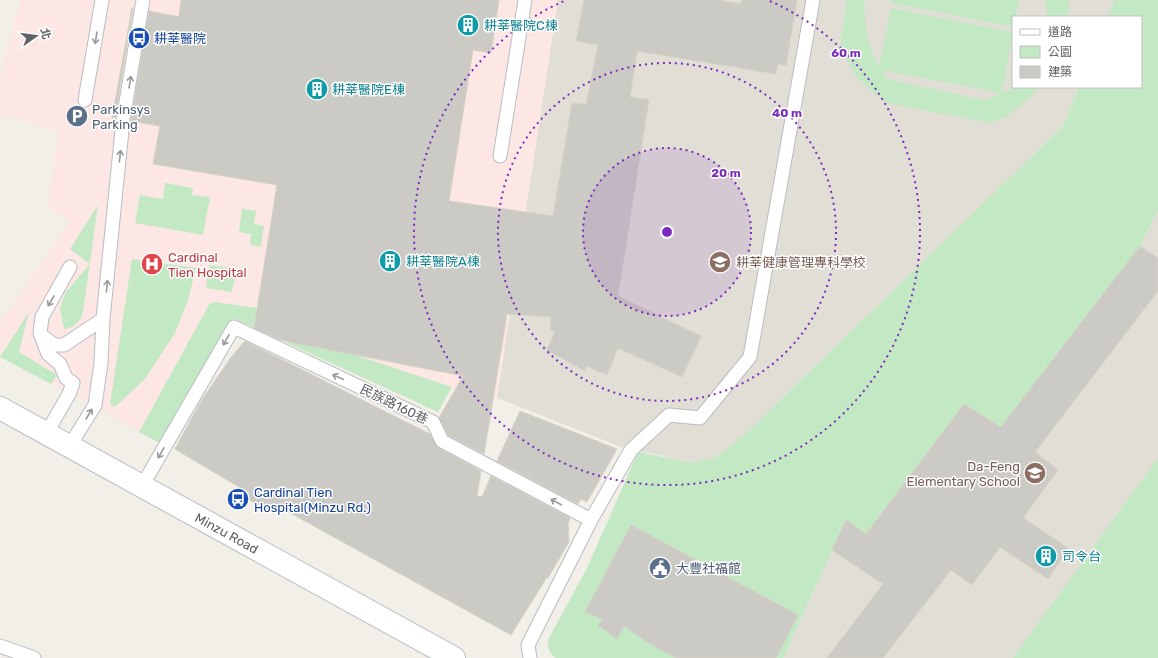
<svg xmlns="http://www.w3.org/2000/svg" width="1158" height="658" viewBox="0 0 1158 658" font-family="Rubik,'Noto Sans TC',sans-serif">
	<rect width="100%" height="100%" fill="#f1efe7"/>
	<path fill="#e1ded5" d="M 558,0 L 1114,0 L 1108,17 L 1013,17 L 1013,87 L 1079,87 L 1063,126 L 743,436 L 716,457 L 693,463 L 621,447 L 497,398 Z
		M 1158,210 L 1158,658 L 783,658 L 846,520 L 866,533 L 964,404 L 1001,427 L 1140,246 Z"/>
	<path fill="#fce7e4" d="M 20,0 L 181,0 L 154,163 L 289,187 L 273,213 L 256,319 L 463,376 L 460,386 L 494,395 L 449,201 L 473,50 L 491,52 L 499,0 L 558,0 L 497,398 L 452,387 L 438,412 L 233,318 L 160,443 L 117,420 L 95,405 L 69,394 L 0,357 L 0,323 L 69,221 L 48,207 L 58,132 L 0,114 L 0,76 Z"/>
	<path fill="#c3e8c4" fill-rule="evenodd" d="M 847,0 L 864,0 C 865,22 867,48 879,66 L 891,8 L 1013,32 L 1002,93 L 1010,90 L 1013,87 L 1040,87 L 1032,95 L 1008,116 L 991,123 L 886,103 L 856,77 L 840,46 ZM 882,70 L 1001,93 L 985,100 L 887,79 Z
		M 892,0 L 1019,0 L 1016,17 L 1013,17 L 1013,27 L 891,3 Z
		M 1046,0 L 1069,0 L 1068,17 L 1046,17 L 1047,7 Z
		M 1114,0 L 1158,0 L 1158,210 L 1140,246 L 1001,427 L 964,404 L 866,534 L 846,520 L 783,658 L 556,658 C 549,654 548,648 548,640 L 587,568 L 638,452 L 693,463 L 716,457 L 743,436 L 1063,126 L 1079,87 L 1141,87 L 1141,17 L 1108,17 Z
		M 165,183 L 193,188 L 192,195 L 210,197 L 203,235 L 135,223 L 140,195 L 163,199 Z
		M 98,205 L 83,312 L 80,320 L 72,327 L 64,329 L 60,308 L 65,293 L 90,264 L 70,249 Z
		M 242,209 L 256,211 L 254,224 L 264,226 L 261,247 L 250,245 L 251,234 L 239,232 Z
		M 132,259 L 196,268 L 188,300 L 175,333 L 145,379 L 115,407 L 110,404 Z
		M 209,265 L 236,269 L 232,292 L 206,288 Z
		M 215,302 L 257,308 L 255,322 L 452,387 L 438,412 L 233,318 L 160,443 L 139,432 L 210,303 Z
		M 29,312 L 19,352 L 57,375 L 51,384 L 0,357 Z
		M 1158,458 L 1158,658 L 1013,658 Z"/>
	<path fill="#cccac4" stroke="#d6d1c5" d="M 181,0 L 499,0 L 491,53 L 473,50 L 449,201 L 553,216 L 572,103 L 586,105 L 598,45 L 576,41 L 584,0 L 719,0 L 741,4 L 742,0 L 797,0 L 786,66 L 778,64 L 776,74 L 637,51 L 630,97 L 649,100 L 618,296 L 701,336 L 682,377 L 618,348 L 607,375 L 586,366 L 585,371 L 547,350 L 555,332 L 550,329 L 551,317 L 507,314 L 484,454 L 448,435 L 439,418 L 463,376 L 280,340 L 254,328 L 277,185 L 153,164 L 160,126 L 131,121 L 149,11 L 179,17 Z
		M 132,8 L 133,8 L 115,118 L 112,118 Z
		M 1140,246 L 1158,258 L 1158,291 L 1035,452 L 1058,470 L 1023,518 L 1068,548 L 1048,579 L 1000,547 L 972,585 L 951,570 L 883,658 L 827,658 L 883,584 L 832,550 L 846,520 L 866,534 L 964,404 L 1001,427 Z
		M 245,341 L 430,434 L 435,444 L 438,448 L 481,471 L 477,496 L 482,497 L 491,476 L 570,518 L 568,523 L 569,542 L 548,578 L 547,577 L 511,635 L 274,504 L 269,512 L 248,499 L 249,493 L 175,449 L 201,401 L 232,356 Z
		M 520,411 L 617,449 L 587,502 L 581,499 L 578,504 L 497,461 Z
		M 631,525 L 798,615 L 776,658 L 676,658 L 647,642 L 624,626 L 617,639 L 598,625 L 602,619 L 585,612 Z"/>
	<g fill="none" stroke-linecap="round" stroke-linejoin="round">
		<g stroke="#b9bcc0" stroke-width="15">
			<path id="service" d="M 85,100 L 102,0
				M 500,156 L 525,0
				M 41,335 L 54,345 L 64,345 L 103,319
				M 46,434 L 69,394 L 73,383 L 66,378 L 60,364 L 48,354 L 40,333 L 42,317 L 70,267
				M 69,447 L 95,405 L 101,363 L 103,319 L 123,120 L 143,0
				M 142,486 L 234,327 L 433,422 L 442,441 L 591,520
				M 0,646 L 34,658
				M 530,658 L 528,645 L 591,520 L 631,450 L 669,415 L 700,418 L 750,357 L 813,0"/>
		</g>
		<g stroke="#b9bcc0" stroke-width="24">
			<g id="tertiary">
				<path id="s1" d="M 0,408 L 454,658"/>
			</g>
		</g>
		<use href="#service" stroke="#fff" stroke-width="13"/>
		<use href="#tertiary" stroke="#fff" stroke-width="22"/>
	</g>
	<defs><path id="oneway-shaft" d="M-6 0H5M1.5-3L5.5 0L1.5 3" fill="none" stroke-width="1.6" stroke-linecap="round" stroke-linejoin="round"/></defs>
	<g stroke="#96999c">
		<use href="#oneway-shaft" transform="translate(96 38) rotate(99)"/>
		<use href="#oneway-shaft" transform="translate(130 82) rotate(-81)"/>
		<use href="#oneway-shaft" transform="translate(120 156) rotate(-84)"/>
		<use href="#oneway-shaft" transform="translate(107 286) rotate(-84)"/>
		<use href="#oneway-shaft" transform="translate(51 301) rotate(120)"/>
		<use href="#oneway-shaft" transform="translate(226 340) rotate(120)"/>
		<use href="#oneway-shaft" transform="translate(338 377) rotate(-155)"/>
		<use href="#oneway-shaft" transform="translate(89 414) rotate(-59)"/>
		<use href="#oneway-shaft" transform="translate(161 453) rotate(120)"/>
		<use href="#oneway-shaft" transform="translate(556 502) rotate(-152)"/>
	</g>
	<circle cx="667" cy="232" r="84" fill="#7b2cbf" fill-opacity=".12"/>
	<g fill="none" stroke="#7b2cbf" stroke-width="2" stroke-dasharray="2 4">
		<circle cx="667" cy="232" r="84"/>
		<circle cx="667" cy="232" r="169"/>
		<path d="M770 1A253 253 0 1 1 564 1"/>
	</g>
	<defs>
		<g id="building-disc" transform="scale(1.15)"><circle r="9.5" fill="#0f9aa8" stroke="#fff"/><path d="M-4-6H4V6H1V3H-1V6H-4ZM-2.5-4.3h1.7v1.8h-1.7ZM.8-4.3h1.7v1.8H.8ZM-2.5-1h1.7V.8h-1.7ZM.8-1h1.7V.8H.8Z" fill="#fff"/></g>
		<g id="bus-disc" transform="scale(1.15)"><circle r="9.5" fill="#1a4fb4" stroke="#fff"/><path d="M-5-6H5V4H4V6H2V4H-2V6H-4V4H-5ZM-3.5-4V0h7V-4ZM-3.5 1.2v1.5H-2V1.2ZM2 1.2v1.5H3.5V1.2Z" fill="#fff"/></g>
		<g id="parking-disc" transform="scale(1.15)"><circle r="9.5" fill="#5c6f8a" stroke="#fff"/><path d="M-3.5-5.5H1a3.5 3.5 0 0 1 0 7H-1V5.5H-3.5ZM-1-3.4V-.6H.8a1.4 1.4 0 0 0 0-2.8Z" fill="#fff"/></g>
		<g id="university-disc" transform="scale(1.15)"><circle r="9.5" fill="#8d6e63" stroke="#fff"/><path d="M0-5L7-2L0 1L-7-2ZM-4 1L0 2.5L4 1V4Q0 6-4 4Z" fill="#fff"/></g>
		<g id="hospital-disc" transform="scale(1.15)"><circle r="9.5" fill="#e0444e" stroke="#fff"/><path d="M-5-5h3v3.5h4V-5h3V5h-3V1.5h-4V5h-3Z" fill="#fff"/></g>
		<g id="school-disc" transform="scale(1.15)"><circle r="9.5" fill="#8d6e63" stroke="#fff"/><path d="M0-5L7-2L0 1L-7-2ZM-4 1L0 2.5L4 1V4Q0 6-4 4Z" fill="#fff"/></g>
		<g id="civic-disc" transform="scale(1.15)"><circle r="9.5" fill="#5c6f8a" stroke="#fff"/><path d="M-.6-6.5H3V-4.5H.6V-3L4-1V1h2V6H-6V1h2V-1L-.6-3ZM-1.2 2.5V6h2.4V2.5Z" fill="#fff"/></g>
	</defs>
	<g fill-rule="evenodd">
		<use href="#building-disc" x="468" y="25"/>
		<use href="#bus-disc" x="139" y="38"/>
		<use href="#building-disc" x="317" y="89"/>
		<use href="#parking-disc" x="77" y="116"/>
		<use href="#building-disc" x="390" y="261"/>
		<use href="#university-disc" x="720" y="262"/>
		<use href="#hospital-disc" x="152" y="264"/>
		<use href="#school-disc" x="1035" y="473"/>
		<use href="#bus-disc" x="238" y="499"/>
		<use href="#building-disc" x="1046" y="556"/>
		<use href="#civic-disc" x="660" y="568"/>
	</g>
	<g text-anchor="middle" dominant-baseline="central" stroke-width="3" stroke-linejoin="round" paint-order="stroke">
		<g font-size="13" fill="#0d838f" stroke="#fff" text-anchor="start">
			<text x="484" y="25">耕莘醫院C棟</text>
			<text x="332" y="89">耕莘醫院E棟</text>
			<text x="406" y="261">耕莘醫院A棟</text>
			<text x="1062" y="556">司令台</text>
		</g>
		<g font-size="13" fill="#164399" stroke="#fff" text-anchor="start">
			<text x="154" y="38">耕莘醫院</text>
			<text x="254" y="492">Cardinal Tien<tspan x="254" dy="15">Hospital(Minzu Rd.)</tspan></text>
		</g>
		<g font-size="13" fill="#4e5e75" stroke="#fff" text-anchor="start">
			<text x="92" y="109">Parkinsys<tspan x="92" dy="15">Parking</tspan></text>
			<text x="676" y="568">大豐社福館</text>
		</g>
		<g font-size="13" fill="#be3a42" stroke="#fff" text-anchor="start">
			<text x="168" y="257">Cardinal<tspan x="168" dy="15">Tien Hospital</tspan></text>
		</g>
		<g font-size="13" fill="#785e54" stroke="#fff" text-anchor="start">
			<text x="736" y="262">耕莘健康管理專科學校</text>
			<text x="1020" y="466" text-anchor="end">Da-Feng<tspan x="1020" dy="15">Elementary School</tspan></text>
		</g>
		<g font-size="13" fill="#5e6267" stroke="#fff">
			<text transform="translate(394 404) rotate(26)">民族路160巷</text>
			<text stroke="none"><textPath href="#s1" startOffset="259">Minzu Road</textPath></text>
		</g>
	</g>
	<circle cx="667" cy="232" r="6" fill="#7b2cbf" stroke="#fff" stroke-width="2"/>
	<g font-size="12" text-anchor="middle" font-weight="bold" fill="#7b2cbf" stroke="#fff" stroke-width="3" stroke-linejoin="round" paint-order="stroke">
		<text x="846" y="57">60 m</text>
		<text x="787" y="117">40 m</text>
		<text x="726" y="177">20 m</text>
	</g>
	<rect x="1012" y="16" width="130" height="72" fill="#ffffff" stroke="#bfc0c2"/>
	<rect x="1020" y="29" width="20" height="6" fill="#ffffff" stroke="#bfc0c2"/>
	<text x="1048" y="36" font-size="12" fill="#5e6267">道路</text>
	<rect x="1020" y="46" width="20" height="12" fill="#c3e8c4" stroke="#bfc0c2"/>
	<text x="1048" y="56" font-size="12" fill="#5e6267">公園</text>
	<rect x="1020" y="66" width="20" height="12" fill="#cccac4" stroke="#bfc0c2"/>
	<text x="1048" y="76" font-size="12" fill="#5e6267">建築</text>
	<g transform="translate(36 36) rotate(76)" stroke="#ffffff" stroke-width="3" paint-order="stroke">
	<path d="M0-3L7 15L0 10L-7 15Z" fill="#5e6267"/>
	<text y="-6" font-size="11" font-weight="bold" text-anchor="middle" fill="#5e6267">北</text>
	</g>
</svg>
